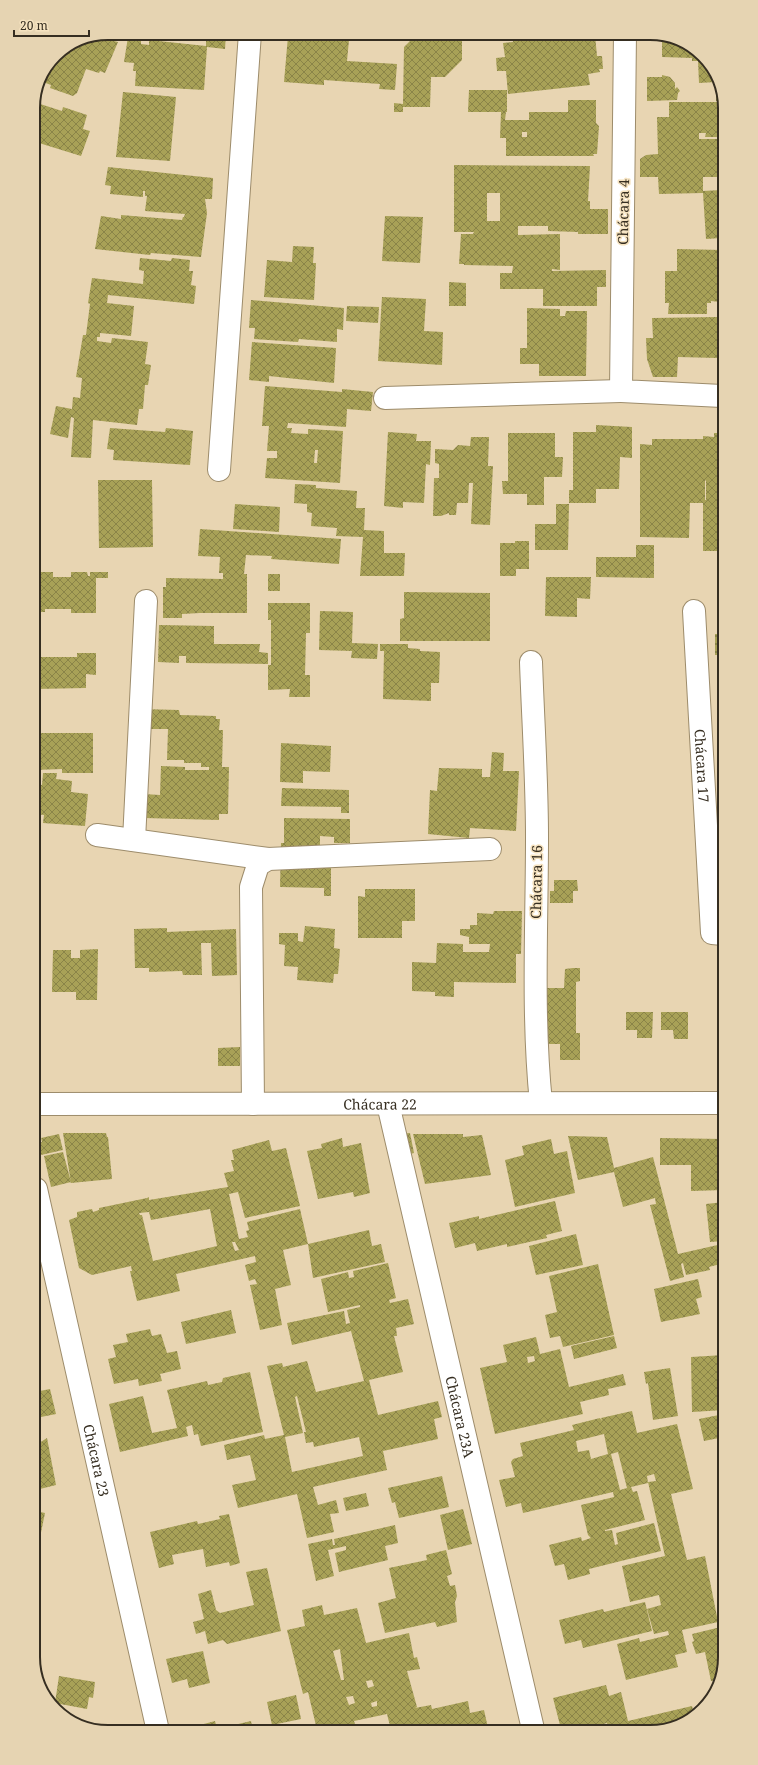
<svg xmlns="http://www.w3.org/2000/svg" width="758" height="1765" viewBox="0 0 758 1765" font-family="'Noto Serif',serif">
	<defs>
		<pattern id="building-cross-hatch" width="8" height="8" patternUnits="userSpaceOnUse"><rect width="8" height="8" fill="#a8a157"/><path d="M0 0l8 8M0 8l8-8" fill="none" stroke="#8a8448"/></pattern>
	</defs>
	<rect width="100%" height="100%" fill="#e8d5b2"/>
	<path fill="url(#building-cross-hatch)" fill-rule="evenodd" d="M 108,33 L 106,39 L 118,42 L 105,73 L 100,71 L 99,73 L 86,69 L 77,93 L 73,96 L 50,88 L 51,85 L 43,82 L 55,55 L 79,39 Z
		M 182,33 L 226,33 L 225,49 L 207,47 L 204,90 L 135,86 L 136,71 L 133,71 L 134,63 L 124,62 L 128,37 L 141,39 L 141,44 L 149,45 L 149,40 L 206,46 L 206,39 L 186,37 L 186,34 Z
		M 356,33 L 372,33 L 372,39 L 356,37 Z
		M 418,33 L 462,33 L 462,60 L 445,77 L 431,77 L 430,107 L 403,107 L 403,112 L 394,112 L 394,103 L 403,104 L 404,47 Z
		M 512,33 L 584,33 L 584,36 L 595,35 L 597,56 L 602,56 L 603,69 L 599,69 L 600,72 L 588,74 L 590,85 L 508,94 L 506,71 L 497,71 L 496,58 L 505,57 L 503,43 L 513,42 Z
		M 288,36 L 349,40 L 347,61 L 397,64 L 395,90 L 379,89 L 380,84 L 324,80 L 324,85 L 284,82 Z
		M 662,36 L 696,49 L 721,84 L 721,101 L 716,101 L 716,82 L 699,83 L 698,61 L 692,61 L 692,58 L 662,57 Z
		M 662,75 L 670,77 L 675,83 L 675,89 L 677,87 L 680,91 L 678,93 L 677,100 L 647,101 L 647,77 L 662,77 Z
		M 469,90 L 507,90 L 507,112 L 506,112 L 505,120 L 529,120 L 529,112 L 568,112 L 568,100 L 596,100 L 596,123 L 599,126 L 597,154 L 593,154 L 594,156 L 506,156 L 506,138 L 500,138 L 501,112 L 468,112 ZM 522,132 L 527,132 L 527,137 L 522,137 Z
		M 123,92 L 176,97 L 170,161 L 116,157 Z
		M 34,102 L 62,111 L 63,107 L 87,115 L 83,129 L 90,131 L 81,156 L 39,143 L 40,141 L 33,139 Z
		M 669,102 L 721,102 L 721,137 L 705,137 L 706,133 L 699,133 L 699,139 L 721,139 L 721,177 L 703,177 L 703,191 L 721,190 L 721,238 L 706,239 L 703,193 L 659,194 L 658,177 L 640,177 L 640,159 L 646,155 L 658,154 L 657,117 L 669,117 Z
		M 454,165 L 590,166 L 588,201 L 590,201 L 590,209 L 608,209 L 608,234 L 578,234 L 578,232 L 548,231 L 548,226 L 518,226 L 518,235 L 560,234 L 560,270 L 552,269 L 552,271 L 606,270 L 606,287 L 597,287 L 597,306 L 543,306 L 543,289 L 500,289 L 500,273 L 512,273 L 513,266 L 464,265 L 464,264 L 459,264 L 461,234 L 473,234 L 474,232 L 454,232 ZM 487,193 L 500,193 L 500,221 L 487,221 Z
		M 108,167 L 213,178 L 212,199 L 205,199 L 207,213 L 201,257 L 151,253 L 150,255 L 95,249 L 101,216 L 121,219 L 121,215 L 182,220 L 183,217 L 184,217 L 185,214 L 145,211 L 147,196 L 145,196 L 145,191 L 143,191 L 143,197 L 110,194 L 111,186 L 105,185 Z
		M 385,216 L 423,217 L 420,263 L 382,261 Z
		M 293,246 L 314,247 L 313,263 L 316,263 L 314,300 L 264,297 L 267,260 L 292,262 Z
		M 677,249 L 722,250 L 720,302 L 711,301 L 711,303 L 707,303 L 707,314 L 668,314 L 669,303 L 665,303 L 665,271 L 677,271 Z
		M 140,258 L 171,261 L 172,258 L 190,260 L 189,271 L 193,271 L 191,285 L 196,286 L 194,304 L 108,295 L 107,303 L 134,306 L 131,336 L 100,333 L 100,337 L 97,337 L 97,341 L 111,343 L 112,338 L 148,342 L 145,364 L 151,365 L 148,385 L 145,385 L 143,409 L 139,409 L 137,425 L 93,420 L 91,458 L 71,457 L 74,418 L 71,417 L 68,438 L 50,434 L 56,406 L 72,409 L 73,397 L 80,398 L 82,378 L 76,377 L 83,335 L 86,335 L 90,304 L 88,303 L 92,278 L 143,284 L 144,271 L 139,270 Z
		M 449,282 L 466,283 L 466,306 L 449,306 Z
		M 382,297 L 426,299 L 424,331 L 443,332 L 442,365 L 378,361 Z
		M 251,300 L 344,308 L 343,330 L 337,329 L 337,342 L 299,339 L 298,342 L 254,339 L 255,328 L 249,328 Z
		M 347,306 L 379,307 L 378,323 L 346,321 Z
		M 527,308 L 560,309 L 560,316 L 565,316 L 566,311 L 587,311 L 586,376 L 539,376 L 539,364 L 520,364 L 520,348 L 527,348 Z
		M 717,317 L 717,319 L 722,319 L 722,355 L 717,355 L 717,358 L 678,357 L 677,377 L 653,377 L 647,359 L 646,338 L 653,338 L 652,318 Z
		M 252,342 L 336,348 L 334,383 L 269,376 L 269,382 L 249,380 Z
		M 265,386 L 342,392 L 342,389 L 373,392 L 371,411 L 347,409 L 346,427 L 288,423 L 287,428 L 292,428 L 291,433 L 308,434 L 308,429 L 343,431 L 340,483 L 265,478 L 267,458 L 277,458 L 277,451 L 267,451 L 269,426 L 262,426 ZM 315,450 L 318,450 L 317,463 L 314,463 Z
		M 596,425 L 632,427 L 632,458 L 620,457 L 619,489 L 596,489 L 596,503 L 569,503 L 569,490 L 573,490 L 573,432 L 596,432 Z
		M 110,428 L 165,432 L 166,428 L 193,431 L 190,465 L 113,460 L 114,450 L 107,449 Z
		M 388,432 L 417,434 L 416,441 L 431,441 L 430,465 L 426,464 L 424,503 L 403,502 L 403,508 L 384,506 Z
		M 508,433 L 555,433 L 555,457 L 563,457 L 562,477 L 544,477 L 544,505 L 527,505 L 527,494 L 503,494 L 502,481 L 508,481 Z
		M 714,433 L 722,433 L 722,543 L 718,543 L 717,551 L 703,551 L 703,503 L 690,503 L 689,538 L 640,537 L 640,444 L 652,445 L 652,439 L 703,439 L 703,436 L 714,437 ZM 705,480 L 706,481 L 706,500 L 705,500 Z
		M 471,437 L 489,437 L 488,466 L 493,466 L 490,525 L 471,524 L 473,483 L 469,483 L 468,503 L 457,503 L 456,515 L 449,515 L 449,513 L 441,516 L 433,516 L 434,478 L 439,478 L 439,464 L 435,463 L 435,449 L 453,450 L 458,445 L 470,446 Z
		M 98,480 L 152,480 L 153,547 L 99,548 Z
		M 295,484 L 316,485 L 316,488 L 357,491 L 356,508 L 365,508 L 364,530 L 384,531 L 384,553 L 405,553 L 404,576 L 360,576 L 363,537 L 336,536 L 337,528 L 311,526 L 312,513 L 307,512 L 307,504 L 294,503 Z
		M 235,504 L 280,507 L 279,532 L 233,529 Z
		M 556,504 L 569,504 L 568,550 L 535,550 L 535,524 L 556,524 Z
		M 200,529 L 341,539 L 339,564 L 271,559 L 272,556 L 246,555 L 244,574 L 247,574 L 247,613 L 200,613 L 182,614 L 182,618 L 163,618 L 163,587 L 166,587 L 166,578 L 223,579 L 223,573 L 219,573 L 220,557 L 198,556 Z
		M 515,541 L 529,541 L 529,569 L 516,569 L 516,576 L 500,576 L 500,543 L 515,543 Z
		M 636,545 L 654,545 L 654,578 L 596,577 L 596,557 L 636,557 Z
		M 34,572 L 53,572 L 53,577 L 71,577 L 71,572 L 87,572 L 88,576 L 90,576 L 90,572 L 108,572 L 108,578 L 96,578 L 96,613 L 71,613 L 71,609 L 45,609 L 45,612 L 34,612 Z
		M 268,574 L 280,574 L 280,591 L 268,591 Z
		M 546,577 L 591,577 L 590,599 L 577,598 L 577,617 L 545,616 Z
		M 404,592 L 490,593 L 490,641 L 400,641 L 400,619 L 404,618 Z
		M 268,603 L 310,603 L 310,633 L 306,633 L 305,675 L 310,675 L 310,697 L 289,697 L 290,689 L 268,690 L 268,665 L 271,665 L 271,620 L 268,620 Z
		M 320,611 L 353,612 L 352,643 L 378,644 L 377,659 L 351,658 L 352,651 L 319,650 Z
		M 159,625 L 214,626 L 214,644 L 260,644 L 259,652 L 268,653 L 268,664 L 186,663 L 186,656 L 179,656 L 179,663 L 158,662 Z
		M 715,634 L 722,634 L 723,655 L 715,655 Z
		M 380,644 L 408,644 L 408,648 L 420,649 L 420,651 L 440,652 L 439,683 L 431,683 L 431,701 L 383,699 L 384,651 L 380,651 Z
		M 77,653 L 96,653 L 96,675 L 86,674 L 86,688 L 35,689 L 34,657 L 77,657 Z
		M 141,709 L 179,710 L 180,715 L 216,716 L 216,719 L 220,719 L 219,730 L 223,730 L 222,767 L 229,767 L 228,814 L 219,814 L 219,820 L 144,818 L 144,794 L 160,795 L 161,766 L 185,767 L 185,770 L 209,770 L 209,767 L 201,767 L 201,763 L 184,763 L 184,760 L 167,760 L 168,729 L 141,729 Z
		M 35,733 L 93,733 L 93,773 L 62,773 L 62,769 L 35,770 Z
		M 281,743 L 331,746 L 330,772 L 303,771 L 303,783 L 280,782 Z
		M 492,752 L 504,753 L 503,771 L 519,771 L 516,831 L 470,828 L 469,838 L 428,834 L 430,790 L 437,791 L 439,768 L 482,769 L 482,777 L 490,777 Z
		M 43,773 L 57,773 L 56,779 L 72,781 L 71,792 L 88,794 L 85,826 L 43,823 L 44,815 L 35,814 L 35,784 L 42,785 Z
		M 282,788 L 349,790 L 349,813 L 341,813 L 341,807 L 281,806 Z
		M 284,818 L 350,819 L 350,843 L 334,843 L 334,837 L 320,836 L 320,850 L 331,850 L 331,896 L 324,896 L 324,888 L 280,887 L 281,843 L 284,843 Z
		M 554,880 L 577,880 L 578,891 L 573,891 L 573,903 L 550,903 L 550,891 L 554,891 Z
		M 365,889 L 415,889 L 415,921 L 402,921 L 402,938 L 358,938 L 358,896 L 365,897 Z
		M 494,911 L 522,911 L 521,954 L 516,954 L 516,983 L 454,982 L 454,997 L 435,996 L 435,992 L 412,991 L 412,962 L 436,963 L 437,943 L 463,944 L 463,952 L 489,952 L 490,944 L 469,944 L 469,937 L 460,935 L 460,929 L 470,929 L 470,925 L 477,925 L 477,913 L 493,914 Z
		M 305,926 L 335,929 L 334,948 L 340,949 L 338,974 L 334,974 L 333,983 L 297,980 L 298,967 L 284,966 L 285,945 L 279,944 L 279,933 L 298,933 L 298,941 L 303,942 Z
		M 167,928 L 167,932 L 236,929 L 237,975 L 212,976 L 211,943 L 201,943 L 202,975 L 183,975 L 182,971 L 149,972 L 149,968 L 135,968 L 134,929 Z
		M 98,949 L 97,1000 L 76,1000 L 76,992 L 52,992 L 53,950 L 71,950 L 71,958 L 80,958 L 80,950 Z
		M 573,968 L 580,968 L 580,981 L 576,982 L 576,1033 L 580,1033 L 580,1060 L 560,1060 L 560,1044 L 546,1044 L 546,988 L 564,988 L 565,969 Z
		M 626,1012 L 653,1012 L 652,1038 L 637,1038 L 637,1030 L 626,1030 Z
		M 661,1012 L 688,1012 L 688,1039 L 674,1039 L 673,1030 L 661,1030 Z
		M 240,1047 L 240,1066 L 218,1066 L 218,1048 Z
		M 63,1133 L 106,1133 L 107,1137 L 108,1137 L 112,1179 L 71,1183 Z
		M 410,1133 L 414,1153 L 403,1156 L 399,1134 Z
		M 59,1134 L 63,1150 L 41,1155 L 38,1143 L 42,1142 L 41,1138 Z
		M 413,1134 L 463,1134 L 463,1137 L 482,1135 L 491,1175 L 425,1184 Z
		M 568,1136 L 607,1137 L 614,1168 L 653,1157 L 678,1254 L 722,1244 L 724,1263 L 709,1267 L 710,1270 L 686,1275 L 683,1263 L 681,1264 L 684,1277 L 670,1281 L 650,1205 L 656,1204 L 655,1198 L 623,1207 L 614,1172 L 578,1180 Z
		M 342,1138 L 343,1147 L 361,1143 L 370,1193 L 354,1197 L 353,1192 L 318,1199 L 307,1151 L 322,1148 L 321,1144 Z
		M 660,1138 L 724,1139 L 724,1190 L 691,1191 L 691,1165 L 660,1165 Z
		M 551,1139 L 554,1154 L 567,1151 L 575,1193 L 515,1207 L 505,1160 L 524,1155 L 522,1146 Z
		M 269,1140 L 272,1151 L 286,1148 L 300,1206 L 245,1218 L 238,1192 L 229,1194 L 239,1239 L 248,1237 L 246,1231 L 249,1230 L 247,1222 L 300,1209 L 308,1244 L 283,1250 L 291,1285 L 275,1289 L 282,1325 L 260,1330 L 250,1285 L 257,1284 L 255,1279 L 249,1281 L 245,1265 L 256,1262 L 255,1256 L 176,1274 L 180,1291 L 137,1301 L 130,1271 L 132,1271 L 131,1266 L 92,1275 L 79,1268 L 69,1220 L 77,1217 L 77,1212 L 92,1209 L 93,1212 L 99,1210 L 99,1208 L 147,1198 L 149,1197 L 149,1200 L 228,1187 L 224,1173 L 234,1171 L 231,1160 L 234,1160 L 232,1150 ZM 210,1209 L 217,1246 L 153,1261 L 142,1215 L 140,1215 L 139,1213 L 149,1212 L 151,1220 ZM 232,1242 L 235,1242 L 239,1250 L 235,1251 Z
		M 63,1152 L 71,1182 L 51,1187 L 44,1156 Z
		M 555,1201 L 562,1231 L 546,1235 L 547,1238 L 507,1247 L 507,1244 L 477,1251 L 475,1243 L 455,1248 L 449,1223 L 479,1216 L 479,1219 Z
		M 724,1202 L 724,1241 L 710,1242 L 706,1204 Z
		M 369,1230 L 372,1246 L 381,1244 L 385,1262 L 313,1278 L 308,1244 Z
		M 576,1234 L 583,1265 L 536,1275 L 529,1246 Z
		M 388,1263 L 396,1298 L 389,1300 L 390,1303 L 408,1299 L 414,1324 L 396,1328 L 397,1336 L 394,1336 L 403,1372 L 369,1380 L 378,1415 L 438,1401 L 442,1417 L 434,1419 L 438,1439 L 383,1451 L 387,1470 L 313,1487 L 318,1505 L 336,1500 L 339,1513 L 330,1514 L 334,1532 L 307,1538 L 297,1494 L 238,1508 L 232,1485 L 256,1480 L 250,1455 L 227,1460 L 224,1445 L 264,1435 L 265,1439 L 284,1435 L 267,1366 L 282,1363 L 283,1367 L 307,1361 L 316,1392 L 364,1381 L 351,1331 L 292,1345 L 287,1323 L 344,1311 L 346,1324 L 350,1323 L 347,1310 L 360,1307 L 360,1305 L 328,1312 L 321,1279 L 348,1272 L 349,1278 L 354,1277 L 353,1271 ZM 297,1396 L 306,1432 L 304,1432 L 306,1443 L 313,1442 L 314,1447 L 359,1437 L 363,1456 L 292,1472 L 285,1437 L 303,1433 L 295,1397 Z
		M 598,1264 L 614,1335 L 563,1347 L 560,1336 L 550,1338 L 545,1315 L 557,1312 L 549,1276 Z
		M 698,1279 L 702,1297 L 696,1299 L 700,1314 L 661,1322 L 654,1289 Z
		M 231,1310 L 236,1333 L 186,1344 L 181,1322 Z
		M 150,1329 L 152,1336 L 161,1334 L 167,1353 L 177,1351 L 181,1369 L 160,1374 L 162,1381 L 139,1386 L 138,1379 L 114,1384 L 108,1359 L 116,1357 L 113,1345 L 128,1342 L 126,1334 Z
		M 614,1336 L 617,1348 L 574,1359 L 571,1346 Z
		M 536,1337 L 540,1354 L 560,1349 L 569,1387 L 623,1374 L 626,1385 L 608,1389 L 609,1395 L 580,1402 L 583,1414 L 495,1434 L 480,1368 L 507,1362 L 503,1345 ZM 534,1356 L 535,1361 L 528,1363 L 527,1357 Z
		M 724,1355 L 724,1410 L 692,1412 L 691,1357 Z
		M 670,1368 L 678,1416 L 653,1420 L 648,1383 L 646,1384 L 644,1372 Z
		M 250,1372 L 263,1432 L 201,1446 L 198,1434 L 194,1435 L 192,1425 L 186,1427 L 188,1436 L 120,1452 L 109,1404 L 143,1396 L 152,1433 L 177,1428 L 167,1390 L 207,1381 L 208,1385 L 222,1382 L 223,1378 Z
		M 36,1379 L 40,1391 L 50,1389 L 56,1414 L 36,1418 Z
		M 632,1411 L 637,1433 L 677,1424 L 693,1489 L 671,1494 L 687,1560 L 705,1556 L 718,1622 L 682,1630 L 687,1652 L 675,1655 L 678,1667 L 626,1680 L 617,1644 L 639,1638 L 640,1642 L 669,1635 L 668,1631 L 654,1634 L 647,1609 L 661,1605 L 659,1595 L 630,1602 L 622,1566 L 665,1556 L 648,1482 L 656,1481 L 654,1474 L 647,1476 L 648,1483 L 631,1487 L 633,1492 L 637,1491 L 645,1520 L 605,1530 L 605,1531 L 612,1530 L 615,1545 L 618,1544 L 616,1533 L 654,1523 L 661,1551 L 589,1569 L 590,1574 L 568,1580 L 564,1564 L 555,1566 L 549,1545 L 581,1537 L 582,1541 L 591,1538 L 588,1535 L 581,1505 L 614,1497 L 613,1492 L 523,1513 L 521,1503 L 506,1507 L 499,1480 L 515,1477 L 511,1462 L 513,1459 L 523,1456 L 520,1443 L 574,1430 L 572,1425 L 600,1418 L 602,1421 L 601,1418 ZM 604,1434 L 608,1454 L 591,1459 L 589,1450 L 578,1452 L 576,1441 ZM 618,1452 L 627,1488 L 620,1490 L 611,1454 Z
		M 724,1414 L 724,1437 L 704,1441 L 699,1419 Z
		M 47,1438 L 56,1485 L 36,1490 L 36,1445 Z
		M 442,1476 L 449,1507 L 399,1518 L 395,1502 L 392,1503 L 388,1488 Z
		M 366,1493 L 369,1506 L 346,1511 L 343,1498 Z
		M 463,1509 L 472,1544 L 448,1550 L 440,1515 Z
		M 36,1511 L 45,1513 L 37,1552 Z
		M 229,1514 L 240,1563 L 230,1566 L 229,1562 L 206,1567 L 203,1549 L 172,1555 L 174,1564 L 159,1568 L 150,1532 L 197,1521 L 198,1524 L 220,1519 L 219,1516 Z
		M 395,1525 L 398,1543 L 385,1546 L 388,1560 L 339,1572 L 335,1553 L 346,1550 L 346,1546 L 328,1550 L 334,1576 L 316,1581 L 308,1544 L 332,1539 L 333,1545 L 335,1545 L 334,1539 Z
		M 446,1550 L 452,1574 L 447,1576 L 450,1586 L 455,1585 L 457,1596 L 455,1602 L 457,1622 L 437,1627 L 435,1622 L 385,1633 L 378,1603 L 396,1598 L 389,1568 L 427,1560 L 426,1555 Z
		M 267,1568 L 281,1631 L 227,1644 L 223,1640 L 208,1644 L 205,1631 L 196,1634 L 193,1622 L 204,1619 L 198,1594 L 211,1590 L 216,1610 L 220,1613 L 254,1605 L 246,1572 Z
		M 645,1602 L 652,1631 L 583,1648 L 581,1640 L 565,1644 L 559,1620 L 603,1609 L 604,1612 Z
		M 322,1605 L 324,1615 L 357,1608 L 366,1643 L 409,1633 L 414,1658 L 417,1657 L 420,1669 L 407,1671 L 417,1707 L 415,1708 L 431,1705 L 432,1709 L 468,1701 L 470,1713 L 484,1710 L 488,1728 L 501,1725 L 502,1729 L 391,1730 L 387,1714 L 354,1721 L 357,1730 L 317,1730 L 308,1692 L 303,1694 L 287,1630 L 305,1626 L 302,1610 ZM 340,1649 L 344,1680 L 341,1680 L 333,1651 ZM 372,1680 L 374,1686 L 368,1688 L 366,1681 ZM 353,1696 L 355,1703 L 349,1705 L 346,1697 ZM 377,1701 L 377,1706 L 372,1707 L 371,1703 Z
		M 725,1626 L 725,1657 L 717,1680 L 711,1681 L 705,1652 L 696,1654 L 692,1642 L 694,1641 L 692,1634 Z
		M 203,1651 L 210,1683 L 189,1688 L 187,1679 L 172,1683 L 166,1659 Z
		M 59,1676 L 95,1682 L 93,1698 L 89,1697 L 87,1709 L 55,1703 Z
		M 606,1685 L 609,1696 L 621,1692 L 628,1721 L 692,1706 L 694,1714 L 674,1728 L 608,1729 L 607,1723 L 586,1729 L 561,1729 L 553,1698 Z
		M 296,1695 L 301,1719 L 272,1725 L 267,1702 Z
		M 215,1721 L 217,1729 L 251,1721 L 253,1731 L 189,1731 L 189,1728 Z"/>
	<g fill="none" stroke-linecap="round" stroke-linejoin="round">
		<g stroke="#9d8c6b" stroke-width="24">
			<g id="minor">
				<path d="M 625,33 L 621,391 L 722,396"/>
				<path d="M 385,398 L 621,391"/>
				<path d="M 219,470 L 250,33"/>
				<path id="s1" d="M 694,611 L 712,933 L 723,934"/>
				<path d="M 531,662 C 533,720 537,779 537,837 C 537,926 532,1015 541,1103"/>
				<path d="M 97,835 L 268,859"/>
				<path d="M 134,840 L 146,601"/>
				<path id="s2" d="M 36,1104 L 724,1103"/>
				<path d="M 253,1104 L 251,887 L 258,865 L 268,859 L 490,849"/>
				<path id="s3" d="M 388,1104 L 533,1729"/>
				<path id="s4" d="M 36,1189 L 158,1731"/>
			</g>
		</g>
		<use href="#minor" stroke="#fff" stroke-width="22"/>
	</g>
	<g text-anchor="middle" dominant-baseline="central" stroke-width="3" stroke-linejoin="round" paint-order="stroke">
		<g font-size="14" fill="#362e21" stroke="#f5e2bf">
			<text transform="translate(623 212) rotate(-89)">Chácara 4</text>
			<text stroke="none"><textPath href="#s1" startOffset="155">Chácara 17</textPath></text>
			<text transform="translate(536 882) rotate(-89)">Chácara 16</text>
			<text stroke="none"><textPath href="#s2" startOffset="344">Chácara 22</textPath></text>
			<text stroke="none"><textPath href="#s3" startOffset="321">Chácara 23A</textPath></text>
			<text stroke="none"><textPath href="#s4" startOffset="278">Chácara 23</textPath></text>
		</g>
	</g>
	<path d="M0 0H758V1765H0ZM108 40H650A68 68 0 0 1 718 108V1657A68 68 0 0 1 650 1725H108A68 68 0 0 1 40 1657V108A68 68 0 0 1 108 40Z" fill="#e6d4b2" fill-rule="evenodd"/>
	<path fill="none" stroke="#362e21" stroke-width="2" d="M108 40H650A68 68 0 0 1 718 108V1657A68 68 0 0 1 650 1725H108A68 68 0 0 1 40 1657V108A68 68 0 0 1 108 40Z"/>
	<path d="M14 30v6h75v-6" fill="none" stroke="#362e21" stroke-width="2"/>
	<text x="20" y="30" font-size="12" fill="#362e21" stroke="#f5e2bf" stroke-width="3" paint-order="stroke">20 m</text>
</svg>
